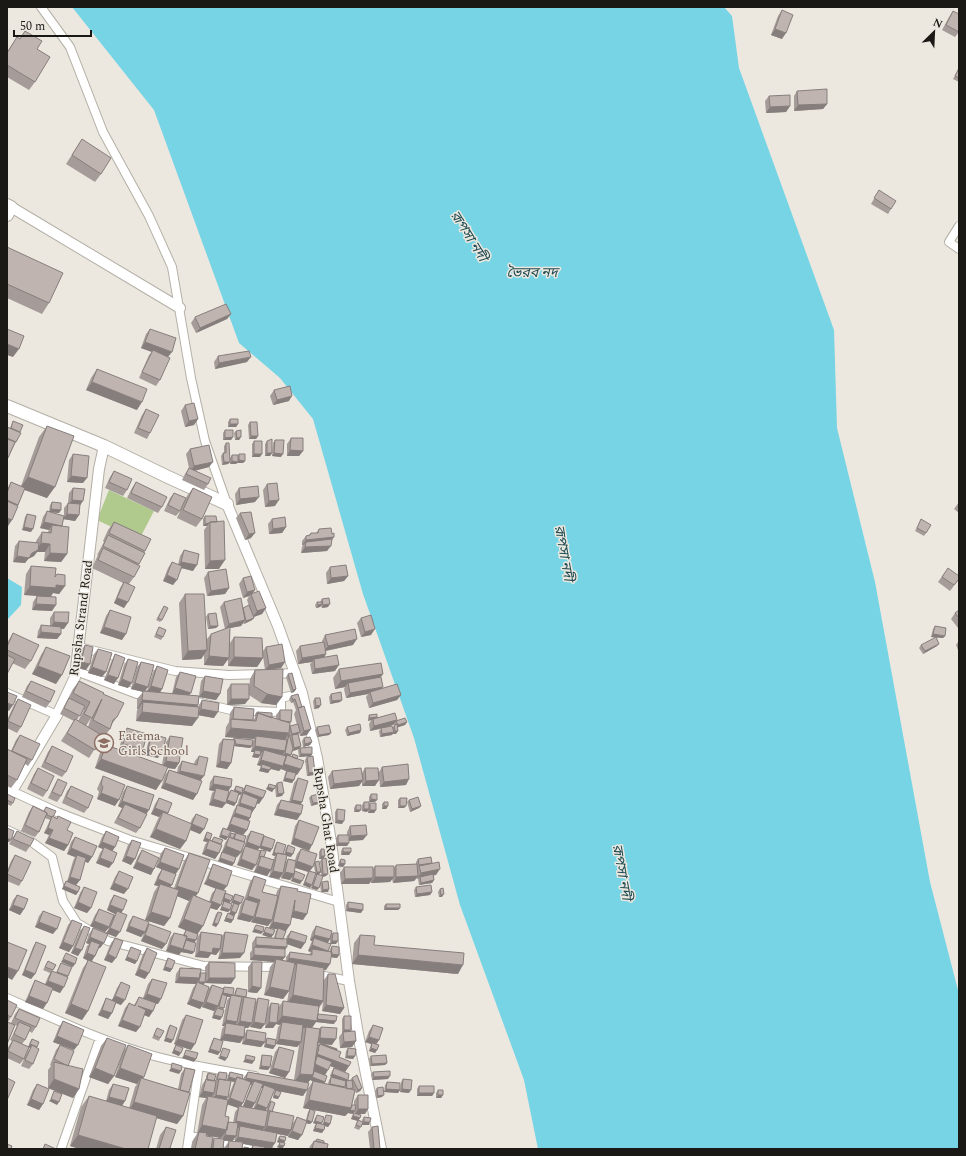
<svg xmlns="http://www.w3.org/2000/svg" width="966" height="1156" viewBox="0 0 966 1156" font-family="Spectral,'Noto Sans Bengali',serif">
	<rect width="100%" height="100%" fill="#ece8df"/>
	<path fill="#b0ca8e" d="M 109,490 L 154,511 L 139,540 L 97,520 Z"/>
	<path fill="#76d4e5" d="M 72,7 L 724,7 L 732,16 L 739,68 L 834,330 L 837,428 L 875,582 L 930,882 L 959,994 L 959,1149 L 538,1149 L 524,1080 L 460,905 L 414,738 L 363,594 L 313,419 L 280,378 L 239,343 L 154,110 Z
		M 7,578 L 22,587 L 21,605 L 7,620 Z"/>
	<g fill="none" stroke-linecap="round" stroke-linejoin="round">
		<g stroke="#b3afa6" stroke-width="10">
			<path id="minor" d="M 41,7 L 70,47 L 103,132 L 149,216 L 172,267 L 191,378 L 205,441 L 227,504
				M 959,226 L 949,242 L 959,249
				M 83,648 L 175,671 L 229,675 L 262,674
				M 76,671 L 137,694 L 151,696
				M 274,674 L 296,673
				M 7,693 L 57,715
				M 189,700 L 231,710 L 281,712 L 281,698 L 302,693
				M 7,789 L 57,812 L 130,840 L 339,902
				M 7,830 L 29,840 L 52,857 L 63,901 L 77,923 L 108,941 L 204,966 L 282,967
				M 314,974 L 349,981
				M 7,998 C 55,1019 103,1042 154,1056 C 187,1065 221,1070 255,1076
				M 189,1136 L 261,1149
				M 61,1149 L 100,1038
				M 187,1149 L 199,1066"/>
		</g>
		<g stroke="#b3afa6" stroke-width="12">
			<path id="tertiary" d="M 11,207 L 180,308
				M 227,504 L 278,626 L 302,693 L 317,758 L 331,842 L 349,981 L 358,1034 L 381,1149
				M 7,798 L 12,791 L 57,715 L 75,677 L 99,469 L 104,446"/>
		</g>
		<g stroke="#b3afa6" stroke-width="14">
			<path id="secondary" d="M 7,205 L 11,207 L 7,215
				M 7,406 L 104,446 L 168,477 L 227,504"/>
		</g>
		<use href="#minor" stroke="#fff" stroke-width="8"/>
		<use href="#tertiary" stroke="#fff" stroke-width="10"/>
		<use href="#secondary" stroke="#fff" stroke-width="12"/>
	</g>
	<path fill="#a59b98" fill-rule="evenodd" d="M 782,10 L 782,39 L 771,35 L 778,16 Z
		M 953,11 L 959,32 L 955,37 L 942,30 L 949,17 Z
		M 25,31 L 37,49 L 35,82 L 29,90 L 7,77 L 7,52 L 17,37 L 20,39 Z
		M 959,68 L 959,82 L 953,79 Z
		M 797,91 L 827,104 L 823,109 L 794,111 L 794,96 Z
		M 769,96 L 790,106 L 786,112 L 766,113 L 765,101 Z
		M 82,139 L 101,174 L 95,182 L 66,164 Z
		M 879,190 L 891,209 L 888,214 L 871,204 Z
		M 7,247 L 49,303 L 42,314 L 7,298 Z
		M 231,314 L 227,319 L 196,333 L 191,323 L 195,317 Z
		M 150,329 L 168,357 L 160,380 L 156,386 L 139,378 L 149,355 L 152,352 L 141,348 L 146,334 Z
		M 218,356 L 247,362 L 215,369 L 214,362 Z
		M 97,369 L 137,410 L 86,390 L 91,378 Z
		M 274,390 L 289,401 L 273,405 L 270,396 Z
		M 185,405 L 198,419 L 194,425 L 185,427 L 181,411 Z
		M 146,409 L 150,433 L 147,439 L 134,433 L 142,415 Z
		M 230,419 L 238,424 L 236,427 L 228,427 L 228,422 Z
		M 13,421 L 16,442 L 7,460 L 7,427 L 10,428 Z
		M 250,422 L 258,436 L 256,439 L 249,439 L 248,425 Z
		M 47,426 L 47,498 L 24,490 L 18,505 L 8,526 L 7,525 L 7,489 L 11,482 L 21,486 L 39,437 Z
		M 225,430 L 233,437 L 231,440 L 223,440 L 223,433 Z
		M 236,431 L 241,437 L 239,440 L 235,440 L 234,433 Z
		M 291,438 L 303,451 L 299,456 L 287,456 L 287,444 Z
		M 275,440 L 281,457 L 272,456 L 273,443 Z
		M 254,441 L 260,457 L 252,457 L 252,444 Z
		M 267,441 L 272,453 L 270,456 L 265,456 L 265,444 Z
		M 226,443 L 230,462 L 228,464 L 222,465 L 221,456 L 223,453 L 224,453 L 224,446 Z
		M 190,449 L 209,467 L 194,471 L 208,484 L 204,490 L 182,480 L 185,474 L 189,468 L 186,454 Z
		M 73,454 L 83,483 L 67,482 L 69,460 Z
		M 239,454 L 245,461 L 243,463 L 237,463 L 236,464 L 230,464 L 230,458 L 232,455 L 238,456 Z
		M 114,471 L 127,490 L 123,496 L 105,488 L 110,477 Z
		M 136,482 L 162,507 L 158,513 L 127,498 L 132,488 Z
		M 267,484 L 275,506 L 265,507 L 263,490 Z
		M 73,488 L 80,505 L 79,515 L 75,521 L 63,519 L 62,526 L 67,554 L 61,562 L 44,561 L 45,552 L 37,552 L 34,556 L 28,559 L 25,563 L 13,562 L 15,546 L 19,541 L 36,543 L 36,541 L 42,532 L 47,533 L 49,530 L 40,528 L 43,517 L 47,511 L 49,512 L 50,505 L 52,502 L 61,510 L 59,513 L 50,512 L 64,516 L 64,508 L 68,503 L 69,493 Z
		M 193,488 L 202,519 L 196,527 L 177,518 L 187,496 Z
		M 239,488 L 255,502 L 236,505 L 235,494 Z
		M 174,493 L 180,511 L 176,516 L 164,511 L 170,498 Z
		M 959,502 L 959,513 L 954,509 Z
		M 240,513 L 251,538 L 245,540 L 236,518 Z
		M 27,514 L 31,532 L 22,530 L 25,517 Z
		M 205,516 L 217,522 L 219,569 L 205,569 L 204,530 L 207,526 L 203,526 L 203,519 Z
		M 272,519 L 286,527 L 282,533 L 269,534 L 268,524 Z
		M 921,519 L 926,533 L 924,536 L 915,531 Z
		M 114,522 L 145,551 L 138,566 L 134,577 L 129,584 L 124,608 L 114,603 L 120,588 L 123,583 L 92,568 L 98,555 L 97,555 L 104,542 L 103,541 L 108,530 Z
		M 319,529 L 332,534 L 334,537 L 331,541 L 327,551 L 301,553 L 302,547 L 303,545 L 302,545 L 302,541 L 306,536 L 309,535 L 311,533 L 316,533 Z
		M 184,550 L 193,571 L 182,568 L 173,585 L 163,581 L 168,568 L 172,562 L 178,565 L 180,556 Z
		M 31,566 L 55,577 L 65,586 L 59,594 L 53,593 L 51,597 L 52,611 L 32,610 L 33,602 L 37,596 L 48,596 L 24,595 L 26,574 Z
		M 330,567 L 348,576 L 344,581 L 327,584 L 326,573 Z
		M 948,568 L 959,579 L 950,591 L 938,582 Z
		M 208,572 L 229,588 L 225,594 L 207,596 L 204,578 Z
		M 243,578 L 253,593 L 266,608 L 262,614 L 254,617 L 252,620 L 244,624 L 243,623 L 241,626 L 230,628 L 230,643 L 234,637 L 263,651 L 266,647 L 285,662 L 281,668 L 267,670 L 282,697 L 276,705 L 261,703 L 249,695 L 245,704 L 227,705 L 227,690 L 231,684 L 249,688 L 250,679 L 255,670 L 265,670 L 263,656 L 263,658 L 257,667 L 228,666 L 228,659 L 223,666 L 204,665 L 204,655 L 201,659 L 182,660 L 179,603 L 185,594 L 207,639 L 211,634 L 225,629 L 220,607 L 224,602 L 243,608 L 250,609 L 247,600 L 249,596 L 243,598 L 239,584 Z
		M 322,599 L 328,607 L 322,608 L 321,606 L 320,607 L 316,608 L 315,605 L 317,602 L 320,602 Z
		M 164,606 L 162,620 L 160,622 L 156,620 Z
		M 110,610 L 122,640 L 100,633 L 106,616 Z
		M 959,610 L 959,627 L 958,628 L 951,619 L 955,613 Z
		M 54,612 L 64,629 L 61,628 L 61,634 L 57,639 L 37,638 L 38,631 L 41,625 L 50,626 L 50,618 Z
		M 208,614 L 218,626 L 216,628 L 208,629 L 206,617 Z
		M 361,618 L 371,635 L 361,637 L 357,623 Z
		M 935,626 L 945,636 L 943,638 L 931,637 L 933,629 Z
		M 159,627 L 163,637 L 161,640 L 154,637 Z
		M 13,633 L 31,661 L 25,669 L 12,663 L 7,674 L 7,643 Z
		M 325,635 L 353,645 L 326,651 L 324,657 L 335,671 L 312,674 L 310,664 L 312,662 L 298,664 L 296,651 L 300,646 L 322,643 L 322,641 Z
		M 958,642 L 959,642 L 959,650 L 958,650 L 956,645 Z
		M 85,645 L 86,670 L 77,668 L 81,651 Z
		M 921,645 L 937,646 L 923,654 L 919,648 Z
		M 46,647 L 56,684 L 32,674 L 41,655 Z
		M 98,649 L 102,677 L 88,673 L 94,654 Z
		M 115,654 L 114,684 L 104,680 L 112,660 Z
		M 128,659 L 128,688 L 118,685 L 124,665 Z
		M 141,662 L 148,687 L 145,691 L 147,691 L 153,672 L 157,666 L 162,689 L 160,693 L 172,694 L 176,677 L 180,672 L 189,695 L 199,696 L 201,681 L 205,676 L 220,694 L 216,700 L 199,697 L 198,705 L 197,707 L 198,707 L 199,705 L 202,700 L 214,718 L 198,715 L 192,726 L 136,721 L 137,710 L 138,709 L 137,709 L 137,699 L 143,692 L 131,689 L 137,667 Z
		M 339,669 L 383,674 L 381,677 L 382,688 L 401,695 L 397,700 L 369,708 L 366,697 L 368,694 L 346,698 L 344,689 L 345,687 L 335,689 L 333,678 Z
		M 288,674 L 296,689 L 294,692 L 291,693 L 286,677 Z
		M 31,681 L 50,702 L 46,708 L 22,697 L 27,686 Z
		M 79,681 L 103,694 L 117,717 L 112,724 L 110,729 L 104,737 L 103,736 L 89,758 L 61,741 L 74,721 L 60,714 L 73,689 ZM 83,709 L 84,710 L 78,721 L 77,720 ZM 91,718 L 88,727 L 86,726 Z
		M 298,694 L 307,735 L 300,736 L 299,733 L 298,734 L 301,746 L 300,748 L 312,754 L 311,756 L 314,775 L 307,776 L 305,760 L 307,757 L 310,756 L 299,757 L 298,750 L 299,749 L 293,751 L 290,756 L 291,757 L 293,754 L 297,759 L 297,775 L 295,774 L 294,780 L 292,783 L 283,781 L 285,774 L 286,771 L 281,769 L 279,771 L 270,769 L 268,773 L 259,771 L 261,766 L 257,765 L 260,756 L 258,758 L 252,757 L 254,752 L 251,752 L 252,746 L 250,748 L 234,746 L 231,763 L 227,769 L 216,767 L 219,744 L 223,739 L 232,740 L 234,738 L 253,741 L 254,739 L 225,737 L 226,727 L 229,722 L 230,713 L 234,707 L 253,720 L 255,718 L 255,714 L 257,712 L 276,719 L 276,715 L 280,710 L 291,722 L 290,723 L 290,727 L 297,725 L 294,714 L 296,710 L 293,702 L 291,703 L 289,699 L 291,696 Z
		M 331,694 L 342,700 L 340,702 L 330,704 L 329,697 Z
		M 315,698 L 319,708 L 314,709 L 313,701 Z
		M 18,699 L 21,727 L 17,733 L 7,728 L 7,720 L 14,705 Z
		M 369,715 L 377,717 L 397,720 L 396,721 L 407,722 L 405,725 L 397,727 L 396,734 L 393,734 L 393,733 L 392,735 L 380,737 L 379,731 L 381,729 L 370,731 L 369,724 L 371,720 L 368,721 L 368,718 ZM 394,724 L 395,725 L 393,727 L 386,727 L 393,725 Z
		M 317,727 L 331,733 L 329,735 L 317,737 L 315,730 Z
		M 347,727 L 361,730 L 360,733 L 347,736 L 345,730 Z
		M 127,728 L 143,749 L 139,754 L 119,749 L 123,734 Z
		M 152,734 L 158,758 L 145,755 L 149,739 Z
		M 20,735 L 32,760 L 28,766 L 25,764 L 17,780 L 11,788 L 7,786 L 7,749 L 11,751 L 16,740 Z
		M 170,736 L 179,763 L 175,769 L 167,768 L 156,790 L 95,768 L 100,753 L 106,745 L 162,765 L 166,742 Z
		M 304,738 L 312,742 L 310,745 L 303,747 L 302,741 Z
		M 52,746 L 66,772 L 62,777 L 41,767 L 48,752 Z
		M 199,756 L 193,800 L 161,788 L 165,775 L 169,770 L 177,772 L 178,767 L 182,761 L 194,764 L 195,761 Z
		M 382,767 L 406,785 L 380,787 L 379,776 L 375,786 L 362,786 L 362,782 L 359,786 L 330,789 L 328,777 L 332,771 L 362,773 L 365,768 L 379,772 Z
		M 38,768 L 47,791 L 43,797 L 27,789 L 34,774 Z
		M 103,776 L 115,806 L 97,799 L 99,792 L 97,789 L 100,782 Z
		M 214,776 L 228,791 L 227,799 L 229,793 L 231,790 L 233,791 L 236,786 L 243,789 L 246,785 L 259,804 L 257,803 L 255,808 L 251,814 L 248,821 L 247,830 L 243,835 L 244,842 L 242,850 L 244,848 L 247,836 L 251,831 L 263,837 L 272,849 L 270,852 L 259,848 L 258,850 L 261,851 L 261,850 L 264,857 L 273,860 L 275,856 L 272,855 L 275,845 L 277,842 L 283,854 L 284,854 L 286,848 L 288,845 L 291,857 L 287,856 L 286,862 L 288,859 L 295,860 L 297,854 L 301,849 L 314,863 L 315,862 L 321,870 L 320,861 L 322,859 L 319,859 L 319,852 L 321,849 L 325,856 L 323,858 L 326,876 L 323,877 L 320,884 L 322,882 L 328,892 L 321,892 L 320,884 L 317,890 L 311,888 L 315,877 L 317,875 L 315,875 L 315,874 L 310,888 L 303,885 L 307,874 L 308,872 L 295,868 L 294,872 L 300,884 L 291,881 L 292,877 L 290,880 L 281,878 L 282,875 L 279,879 L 269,877 L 271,870 L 267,876 L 254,872 L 258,861 L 259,859 L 258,859 L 252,870 L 237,865 L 241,853 L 237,857 L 236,857 L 234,863 L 232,866 L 218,861 L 221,855 L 225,843 L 229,837 L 229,836 L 231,833 L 234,835 L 236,833 L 231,831 L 226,840 L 219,837 L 221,831 L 223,828 L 227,829 L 234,810 L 237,806 L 239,799 L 240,797 L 241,794 L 240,795 L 239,795 L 236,803 L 234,806 L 226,803 L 222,808 L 209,805 L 212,793 L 214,791 L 209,790 L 210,782 ZM 314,865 L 315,873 L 310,871 ZM 321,872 L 321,876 L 318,875 Z
		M 298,778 L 301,804 L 297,820 L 274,815 L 277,805 L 281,800 L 289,802 L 294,783 Z
		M 58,779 L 61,796 L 57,802 L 48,798 L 55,784 Z
		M 277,783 L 282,796 L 276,797 L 275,787 L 272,792 L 266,789 L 269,784 L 275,786 Z
		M 71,786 L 88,808 L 84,813 L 62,803 L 67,791 Z
		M 127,786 L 146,814 L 140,828 L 136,833 L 114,823 L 122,808 L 118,806 L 123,792 Z
		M 7,794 L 13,803 L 11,806 L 7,804 Z
		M 371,794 L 375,802 L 369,802 L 369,797 Z
		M 311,796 L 320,802 L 318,804 L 311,806 L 309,798 Z
		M 159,798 L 168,813 L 167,814 L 190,824 L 192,819 L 196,814 L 204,829 L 200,834 L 190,830 L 186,841 L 180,849 L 150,837 L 157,821 L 159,817 L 151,814 L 155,804 Z
		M 400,798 L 406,806 L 404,808 L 398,808 L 398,800 Z
		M 409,800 L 421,806 L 419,808 L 410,812 L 407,802 Z
		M 364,802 L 369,805 L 370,803 L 376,810 L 374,813 L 368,813 L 368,810 L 367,812 L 362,811 L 362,805 Z
		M 384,802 L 388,806 L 386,809 L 382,809 L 382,804 Z
		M 356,805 L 359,812 L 354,812 L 354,808 Z
		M 33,806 L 44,811 L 46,807 L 53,817 L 57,818 L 58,816 L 67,830 L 68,845 L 64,851 L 45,843 L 49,835 L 44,833 L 50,820 L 45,818 L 39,832 L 35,837 L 21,831 L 29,812 Z
		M 337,809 L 342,824 L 335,823 L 335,812 Z
		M 299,820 L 309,851 L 291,844 L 295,826 Z
		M 350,826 L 363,840 L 349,841 L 347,846 L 336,846 L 336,838 L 338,835 L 347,835 L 347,832 Z
		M 17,831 L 30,846 L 26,852 L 9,844 L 13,837 Z
		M 106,831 L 115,847 L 112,851 L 109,868 L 96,863 L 100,853 L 103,849 L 98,847 L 102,837 Z
		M 207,832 L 210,840 L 211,841 L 214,837 L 221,844 L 219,853 L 215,859 L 202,854 L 205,845 L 207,842 L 203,841 L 205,835 Z
		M 75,837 L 92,857 L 88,863 L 85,861 L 80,880 L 76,885 L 78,892 L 76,895 L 62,889 L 64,884 L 66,881 L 67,882 L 73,861 L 75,857 L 67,854 L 71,842 Z
		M 132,840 L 131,865 L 122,861 L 128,845 Z
		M 165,848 L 179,869 L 175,874 L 172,885 L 170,887 L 174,888 L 184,861 L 189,853 L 196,896 L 209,902 L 212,893 L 216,889 L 204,884 L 210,870 L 213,864 L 224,894 L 230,903 L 230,910 L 228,912 L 220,910 L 223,902 L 222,901 L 217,910 L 210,908 L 203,926 L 198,933 L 196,940 L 194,943 L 194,952 L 192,954 L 181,952 L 179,955 L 166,951 L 170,938 L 174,933 L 183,935 L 184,933 L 186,930 L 187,931 L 178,927 L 187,904 L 189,901 L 177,896 L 170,918 L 164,926 L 145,920 L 154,892 L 158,886 L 154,885 L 158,875 L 162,869 L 156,867 L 161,853 Z
		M 343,848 L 351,852 L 349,855 L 341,855 L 341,851 Z
		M 142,850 L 151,875 L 133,868 L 138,856 Z
		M 15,855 L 22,881 L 19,886 L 7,881 L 7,871 L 11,861 Z
		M 341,859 L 345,864 L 343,867 L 338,866 L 339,862 Z
		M 418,859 L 432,863 L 436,875 L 433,875 L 434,880 L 432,883 L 419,885 L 418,879 L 419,878 L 417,879 L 417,878 L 414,881 L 393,883 L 392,879 L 390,882 L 371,883 L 371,881 L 369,884 L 341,884 L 340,873 L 344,867 L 373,869 L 375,866 L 394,868 L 396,865 L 416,864 L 416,862 Z
		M 119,871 L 124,894 L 110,889 L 115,877 Z
		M 254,876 L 262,892 L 276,895 L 277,891 L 281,886 L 297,891 L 303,920 L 291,917 L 283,939 L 286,939 L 287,936 L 291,931 L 301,949 L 287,944 L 285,950 L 285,957 L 282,960 L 286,961 L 286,957 L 290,952 L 308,955 L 311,952 L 308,951 L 311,943 L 312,941 L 310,940 L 312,932 L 316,926 L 331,934 L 333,933 L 336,944 L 331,944 L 328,951 L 329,952 L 330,949 L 332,946 L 339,955 L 337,958 L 331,957 L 326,970 L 324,970 L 324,980 L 328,974 L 344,1008 L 340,1014 L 322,1011 L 323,1002 L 319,1008 L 318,1014 L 334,1024 L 316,1022 L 312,1028 L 319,1029 L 321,1027 L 332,1045 L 324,1044 L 337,1050 L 339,1057 L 349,1066 L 345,1072 L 330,1066 L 325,1075 L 325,1082 L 323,1083 L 328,1084 L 329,1080 L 331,1077 L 333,1078 L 330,1076 L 332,1071 L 334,1068 L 346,1081 L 350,1081 L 352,1078 L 362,1088 L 360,1091 L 356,1093 L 355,1091 L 352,1105 L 354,1105 L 354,1101 L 358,1095 L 365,1114 L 359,1114 L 360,1118 L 358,1121 L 351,1119 L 352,1116 L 354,1113 L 355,1113 L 355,1111 L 353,1114 L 348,1113 L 345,1116 L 303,1108 L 307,1090 L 313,1081 L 315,1082 L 310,1080 L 308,1083 L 303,1096 L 278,1091 L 279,1097 L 278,1099 L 273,1098 L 274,1093 L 276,1091 L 274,1090 L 267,1108 L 265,1111 L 266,1111 L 269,1104 L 271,1101 L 272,1112 L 293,1123 L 297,1117 L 306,1120 L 308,1112 L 310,1109 L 312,1122 L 310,1124 L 306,1123 L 298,1140 L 288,1137 L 289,1133 L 288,1136 L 277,1134 L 272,1148 L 277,1149 L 265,1149 L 266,1148 L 265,1148 L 264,1149 L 250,1149 L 253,1146 L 243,1144 L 242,1149 L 225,1149 L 225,1147 L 229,1141 L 224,1141 L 223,1149 L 191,1149 L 193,1140 L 197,1134 L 202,1105 L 206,1098 L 199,1097 L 202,1085 L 206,1079 L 206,1076 L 208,1073 L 214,1081 L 215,1081 L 217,1074 L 219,1072 L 226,1080 L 226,1100 L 227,1100 L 234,1082 L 227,1080 L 228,1075 L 230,1072 L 243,1079 L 244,1077 L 248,1072 L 294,1080 L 299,1045 L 297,1047 L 276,1044 L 273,1049 L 264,1047 L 265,1041 L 267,1038 L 276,1039 L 278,1027 L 280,1025 L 276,1024 L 273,1028 L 265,1028 L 266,1018 L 261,1029 L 250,1027 L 250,1026 L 248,1028 L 245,1028 L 244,1035 L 247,1030 L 265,1042 L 261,1047 L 242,1044 L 243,1038 L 240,1043 L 220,1040 L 222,1029 L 224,1026 L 222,1026 L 227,1000 L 230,997 L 227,997 L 224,1008 L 223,1010 L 222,1017 L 220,1020 L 212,1018 L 214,1011 L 202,1007 L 203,1004 L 200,1009 L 187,1004 L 193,988 L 196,984 L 175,983 L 176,974 L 180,968 L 200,973 L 205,973 L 205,967 L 209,962 L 231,984 L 205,983 L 204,985 L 208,989 L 212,985 L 223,989 L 224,987 L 233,995 L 234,995 L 235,991 L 237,988 L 246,997 L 256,1002 L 258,998 L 268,1008 L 271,1003 L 278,1008 L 283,1001 L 287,1002 L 289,991 L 283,999 L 264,995 L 270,967 L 274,962 L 250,960 L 250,953 L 252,950 L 252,943 L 256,937 L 274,938 L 276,931 L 278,929 L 269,928 L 271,922 L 268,926 L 251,922 L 252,919 L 250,922 L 237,919 L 241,904 L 244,900 L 250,882 ZM 330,939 L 330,943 L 328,943 ZM 250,1085 L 251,1085 L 243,1106 L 248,1108 L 241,1106 ZM 261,1088 L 263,1088 L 261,1091 L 253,1109 L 252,1108 L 255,1103 ZM 228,1104 L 238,1108 L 235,1112 L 233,1123 L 228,1122 L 225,1116 ZM 206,1135 L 221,1138 L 222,1137 L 222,1139 L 214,1138 L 213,1140 L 206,1136 ZM 235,1137 L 235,1141 L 232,1141 Z
		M 84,887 L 91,908 L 87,913 L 74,908 L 80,893 Z
		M 416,887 L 432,892 L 430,895 L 415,897 L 414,890 Z
		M 440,889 L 442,897 L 439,897 L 438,892 Z
		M 235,894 L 241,903 L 239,905 L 238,905 L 236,913 L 231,923 L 224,921 L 226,916 L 228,913 L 229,914 L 232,906 L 234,903 L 231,903 L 233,896 Z
		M 17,895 L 24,909 L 20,915 L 9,910 L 13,900 Z
		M 114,895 L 121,913 L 116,937 L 108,934 L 100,948 L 99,948 L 92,961 L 88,1011 L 82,1020 L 65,1013 L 83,968 L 88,961 L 83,958 L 87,946 L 89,944 L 86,943 L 89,934 L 93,928 L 107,933 L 109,928 L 105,932 L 90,926 L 95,915 L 99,909 L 113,916 L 115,914 L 107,910 L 110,901 Z
		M 348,902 L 361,913 L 346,911 L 346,905 Z
		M 386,904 L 400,908 L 398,910 L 384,910 L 384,906 Z
		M 43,911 L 53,934 L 35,927 L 39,916 Z
		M 218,912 L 218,924 L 216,927 L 212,925 L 216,914 Z
		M 133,916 L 147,928 L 149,924 L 162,949 L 141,941 L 144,933 L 141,937 L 126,931 L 129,922 Z
		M 72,920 L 73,946 L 69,952 L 59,948 L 68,925 Z
		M 84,926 L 78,956 L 71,953 L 80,931 Z
		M 201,932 L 222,936 L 225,932 L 240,958 L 218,959 L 220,950 L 216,955 L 211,954 L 208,958 L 195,957 L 197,938 Z
		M 360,935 L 374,945 L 458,974 L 352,964 L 354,943 Z
		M 115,938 L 112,963 L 104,960 L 111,943 Z
		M 36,942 L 35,974 L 31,979 L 22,975 L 33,947 Z
		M 131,947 L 137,961 L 135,964 L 125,960 L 130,950 Z
		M 147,948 L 145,979 L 135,975 L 143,954 Z
		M 168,958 L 172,969 L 170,972 L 163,970 L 166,961 Z
		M 48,961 L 56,965 L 52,971 L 56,973 L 61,963 L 72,967 L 60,993 L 52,990 L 43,1009 L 25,1002 L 32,986 L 35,980 L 45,984 L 48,977 L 50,973 L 43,970 Z
		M 252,962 L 261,988 L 257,993 L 248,992 L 248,967 Z
		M 152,979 L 158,1004 L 156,1004 L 153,1011 L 149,1017 L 144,1015 L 136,1032 L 118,1026 L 125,1008 L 129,1003 L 134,1005 L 139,997 L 143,998 L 148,984 Z
		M 121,982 L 121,1005 L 116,1003 L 112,1013 L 108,1019 L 98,1015 L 103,1004 L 106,998 L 112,1000 L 117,988 Z
		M 7,1000 L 11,1017 L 8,1022 L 11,1023 L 15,1014 L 19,1009 L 36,1027 L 32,1033 L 29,1031 L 25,1040 L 22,1044 L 28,1047 L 30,1042 L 32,1039 L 37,1048 L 33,1064 L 29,1069 L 21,1066 L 28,1051 L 30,1048 L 29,1048 L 24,1059 L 20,1064 L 7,1058 L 7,1049 L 12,1041 L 10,1040 L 17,1026 L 15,1025 L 7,1044 Z
		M 186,1015 L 191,1050 L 177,1045 L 179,1056 L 172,1053 L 174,1048 L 176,1045 L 174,1044 L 182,1020 Z
		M 344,1016 L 350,1031 L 356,1041 L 352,1047 L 340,1048 L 339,1037 L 342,1033 L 342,1019 Z
		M 63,1021 L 74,1050 L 53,1042 L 59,1027 Z
		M 170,1025 L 173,1040 L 171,1043 L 164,1041 L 168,1028 Z
		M 373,1025 L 379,1040 L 376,1044 L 377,1050 L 375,1053 L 369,1051 L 371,1044 L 365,1042 L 369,1031 Z
		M 157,1028 L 160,1038 L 159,1041 L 152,1038 Z
		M 107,1038 L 122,1053 L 128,1045 L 143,1079 L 178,1089 L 181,1074 L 185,1068 L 183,1116 L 177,1124 L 156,1118 L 148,1149 L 80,1149 L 70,1146 L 81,1107 L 89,1096 L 106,1101 L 109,1090 L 113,1084 L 125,1101 L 122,1106 L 129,1108 L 135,1087 L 137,1084 L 115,1077 L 122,1055 L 114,1076 L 108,1084 L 89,1077 L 101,1046 Z
		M 214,1038 L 218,1055 L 208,1052 L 212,1041 Z
		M 60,1045 L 68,1065 L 79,1089 L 73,1098 L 48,1088 L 48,1070 L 51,1066 L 50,1065 L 56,1050 Z
		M 279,1047 L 289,1072 L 285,1078 L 269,1073 L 275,1052 Z
		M 348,1048 L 355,1056 L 353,1059 L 345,1058 L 346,1051 Z
		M 262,1055 L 270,1067 L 268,1070 L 259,1069 L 261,1058 Z
		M 371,1056 L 387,1063 L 385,1065 L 370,1066 L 369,1059 Z
		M 373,1072 L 388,1079 L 372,1080 L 371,1074 Z
		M 403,1079 L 409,1093 L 400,1092 L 401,1082 Z
		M 387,1082 L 400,1090 L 398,1093 L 384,1092 L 385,1085 Z
		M 37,1084 L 43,1104 L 39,1110 L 27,1105 L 33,1090 Z
		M 419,1086 L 434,1093 L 432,1096 L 417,1096 L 417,1089 Z
		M 377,1088 L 382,1097 L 376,1098 L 375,1091 Z
		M 438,1090 L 443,1095 L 441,1098 L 436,1098 L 436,1093 Z
		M 317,1115 L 322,1123 L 321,1124 L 323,1124 L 326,1115 L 330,1124 L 328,1127 L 325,1126 L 322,1133 L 313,1131 L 315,1125 L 316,1124 L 313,1123 L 315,1118 Z
		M 364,1117 L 369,1125 L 362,1125 L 359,1130 L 354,1128 L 358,1120 L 362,1122 L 362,1120 Z
		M 166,1127 L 170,1148 L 173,1149 L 156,1149 L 160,1135 Z
		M 372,1127 L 380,1149 L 370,1149 L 368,1132 Z
		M 280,1136 L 285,1141 L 284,1143 L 284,1146 L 282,1149 L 277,1147 L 280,1143 L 277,1142 L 278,1138 Z
		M 317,1139 L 324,1143 L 327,1149 L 309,1149 L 310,1146 L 314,1141 L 315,1141 Z"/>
	<path fill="#867e7c" d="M 775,29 L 786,33 L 782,39 L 771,35 Z
		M 827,104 L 823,109 L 794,111 L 798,105 Z
		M 790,106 L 786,112 L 766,113 L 770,107 Z
		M 231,314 L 227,319 L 196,333 L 200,328 Z
		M 145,342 L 172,352 L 168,357 L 153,350 L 152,352 L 141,348 Z
		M 7,344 L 19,349 L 13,357 L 7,355 Z
		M 251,357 L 247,362 L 215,369 L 219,363 Z
		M 92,382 L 142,402 L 137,410 L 86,390 Z
		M 292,396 L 289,401 L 273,405 L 277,400 Z
		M 198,419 L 194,425 L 185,427 L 189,421 Z
		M 230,424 L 238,424 L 236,427 L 228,427 Z
		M 251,436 L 258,436 L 256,439 L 249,439 Z
		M 233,437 L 231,440 L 223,440 L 225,438 Z
		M 241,437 L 239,440 L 235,440 L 237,438 Z
		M 290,450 L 303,451 L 299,456 L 287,456 Z
		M 267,453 L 272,453 L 270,456 L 265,456 Z
		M 274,453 L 283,454 L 281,457 L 272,456 Z
		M 254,454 L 262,454 L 260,457 L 252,457 Z
		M 239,460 L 245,461 L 243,463 L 237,463 Z
		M 232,461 L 238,462 L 236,464 L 230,464 Z
		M 213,462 L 209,467 L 190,472 L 194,466 Z
		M 224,462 L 230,462 L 228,464 L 222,465 Z
		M 71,476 L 87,478 L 83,483 L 67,482 Z
		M 28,477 L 55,487 L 47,498 L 20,488 Z
		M 259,497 L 255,502 L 236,505 L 240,499 Z
		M 72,500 L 83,501 L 79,507 L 68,506 Z
		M 279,500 L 275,506 L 265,507 L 269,501 Z
		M 51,509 L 61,510 L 59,513 L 49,512 Z
		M 67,514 L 79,515 L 75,521 L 63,519 Z
		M 7,518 L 12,520 L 8,526 L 7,525 Z
		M 44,522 L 61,526 L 52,525 L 49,530 L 40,528 Z
		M 209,523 L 207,526 L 203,526 L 205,524 Z
		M 24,527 L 33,529 L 31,532 L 22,530 Z
		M 286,527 L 282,533 L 269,534 L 273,529 Z
		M 255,533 L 251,538 L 245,540 L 249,534 Z
		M 334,537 L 330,542 L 306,542 L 303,545 L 302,545 L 306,540 Z
		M 41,543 L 50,544 L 45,552 L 37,552 L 34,556 L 28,559 L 32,553 L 36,551 Z
		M 331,546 L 327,551 L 301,553 L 305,547 Z
		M 50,553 L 67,554 L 61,562 L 44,561 Z
		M 17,556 L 29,558 L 25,563 L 13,562 Z
		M 225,560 L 219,569 L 205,569 L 210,561 Z
		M 181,562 L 197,565 L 193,571 L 177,567 Z
		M 167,575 L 177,580 L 173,585 L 163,581 Z
		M 348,576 L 344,581 L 327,584 L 331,578 Z
		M 56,585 L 65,586 L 59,594 L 53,593 L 50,597 L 24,595 L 30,586 Z
		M 229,588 L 225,594 L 207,596 L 211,591 Z
		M 255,590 L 251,596 L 251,594 L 249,596 L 243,598 L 247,592 Z
		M 117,598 L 128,602 L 124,608 L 114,603 Z
		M 36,604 L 56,605 L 52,611 L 32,610 Z
		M 322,604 L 320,607 L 316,608 L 318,605 Z
		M 330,604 L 328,607 L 322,608 L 323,605 Z
		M 266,608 L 262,614 L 253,617 L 257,611 Z
		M 254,618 L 252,620 L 244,624 L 246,621 Z
		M 245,620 L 241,626 L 225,629 L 229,624 Z
		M 54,622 L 68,623 L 64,629 L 50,628 Z
		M 210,626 L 218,626 L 216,628 L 208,629 Z
		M 104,627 L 126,634 L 122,640 L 100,633 Z
		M 375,629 L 371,635 L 361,637 L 365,632 Z
		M 41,632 L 61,634 L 57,639 L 37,638 Z
		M 933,634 L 945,636 L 943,638 L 931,637 Z
		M 357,639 L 353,645 L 324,651 L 328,646 Z
		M 939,644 L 937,646 L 923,654 L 925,651 Z
		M 207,650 L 201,659 L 182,660 L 188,651 Z
		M 326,654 L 323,660 L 314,659 L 312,662 L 298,664 L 302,658 Z
		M 209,656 L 229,658 L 223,666 L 204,665 Z
		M 234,657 L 263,658 L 257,667 L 228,666 Z
		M 81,662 L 90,664 L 86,670 L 77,668 Z
		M 285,662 L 281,668 L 265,670 L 269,665 Z
		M 339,665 L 335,671 L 312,674 L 315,669 Z
		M 38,666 L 62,675 L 56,684 L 32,674 Z
		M 92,667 L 106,672 L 102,677 L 88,673 Z
		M 383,674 L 377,682 L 348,683 L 345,687 L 335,689 L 341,681 Z
		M 108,675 L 118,678 L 114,684 L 104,680 Z
		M 122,679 L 132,683 L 128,688 L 118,685 Z
		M 135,683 L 148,687 L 144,692 L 131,689 Z
		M 151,686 L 162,689 L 158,695 L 147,692 Z
		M 383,687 L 379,692 L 370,692 L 368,694 L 346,698 L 350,693 Z
		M 175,688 L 191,693 L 187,698 L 172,694 Z
		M 296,689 L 294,692 L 291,693 L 293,690 Z
		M 203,691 L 220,694 L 216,700 L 199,697 Z
		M 267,694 L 282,697 L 276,705 L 261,703 Z
		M 401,695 L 397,700 L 369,708 L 373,703 Z
		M 231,699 L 249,699 L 245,704 L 227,705 Z
		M 295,699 L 293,702 L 291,703 L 293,700 Z
		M 142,700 L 198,705 L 192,714 L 143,702 L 138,709 L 137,709 Z
		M 342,700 L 340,702 L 330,704 L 332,701 Z
		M 7,703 L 13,705 L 9,711 L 7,710 Z
		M 321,705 L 319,708 L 314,709 L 316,706 Z
		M 201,709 L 218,712 L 214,718 L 197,715 Z
		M 142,712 L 198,718 L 192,726 L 136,721 Z
		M 377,717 L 371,720 L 368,721 L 370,718 Z
		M 397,720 L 393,725 L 370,731 L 374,726 Z
		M 407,722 L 405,725 L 396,728 L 398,725 Z
		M 231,728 L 289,733 L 284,741 L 256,736 L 254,739 L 225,737 Z
		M 311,729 L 307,735 L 300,736 L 304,731 Z
		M 361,730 L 360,733 L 347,736 L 349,733 Z
		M 395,731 L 398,731 L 396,734 L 393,734 Z
		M 300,732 L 298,734 L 292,735 L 290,736 L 292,734 Z
		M 394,732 L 392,735 L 380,737 L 382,734 Z
		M 331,733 L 329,735 L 317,737 L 319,735 Z
		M 312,742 L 310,745 L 303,747 L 305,744 Z
		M 123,744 L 143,749 L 139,754 L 119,749 Z
		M 236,744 L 252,746 L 250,748 L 234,746 Z
		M 255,746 L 285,751 L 282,756 L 264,750 L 261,753 L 254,752 L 255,750 L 254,752 L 251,752 Z
		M 301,746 L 299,749 L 293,751 L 294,748 Z
		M 148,749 L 162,753 L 158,758 L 145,755 Z
		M 285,753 L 291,755 L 289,758 L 287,755 L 286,757 L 283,756 Z
		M 254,754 L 260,755 L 258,758 L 252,757 Z
		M 301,754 L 312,754 L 311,756 L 299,757 Z
		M 101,759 L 162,781 L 156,790 L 95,768 Z
		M 261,760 L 283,766 L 279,771 L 262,766 L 262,764 L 261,766 L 257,765 Z
		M 166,761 L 179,763 L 175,769 L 162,767 Z
		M 220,761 L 231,763 L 227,769 L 216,767 Z
		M 284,764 L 301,769 L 297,775 L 281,769 Z
		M 261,768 L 270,770 L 268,773 L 259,771 Z
		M 180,771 L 204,776 L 200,781 L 176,776 Z
		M 315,772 L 314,775 L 307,776 L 309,773 Z
		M 285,778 L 294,780 L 292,783 L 283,781 Z
		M 409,779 L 406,785 L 380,787 L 384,782 Z
		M 363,780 L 359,786 L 330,789 L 334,784 Z
		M 379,780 L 375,786 L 362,786 L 366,781 Z
		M 165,783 L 197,794 L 193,800 L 161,788 Z
		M 213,784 L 231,787 L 227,793 L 216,788 L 214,791 L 209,790 Z
		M 268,787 L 274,789 L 272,792 L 266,789 Z
		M 235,790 L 242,793 L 240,795 L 233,793 Z
		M 244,791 L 263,798 L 259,804 L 242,798 L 243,793 L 240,797 Z
		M 101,793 L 119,800 L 115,806 L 97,799 Z
		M 284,793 L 282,796 L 276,797 L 278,794 Z
		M 213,799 L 225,802 L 227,800 L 236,803 L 234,806 L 226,803 L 222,808 L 209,805 Z
		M 371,799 L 377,800 L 375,802 L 369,802 Z
		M 292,800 L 302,802 L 299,808 L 288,805 Z
		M 122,801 L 149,810 L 145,816 L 125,804 L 122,808 L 118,806 Z
		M 320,802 L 318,804 L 311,806 L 313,803 Z
		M 240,803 L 255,808 L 251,814 L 236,809 Z
		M 384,806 L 388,806 L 386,809 L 382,809 Z
		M 400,806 L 406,806 L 404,808 L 398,808 Z
		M 421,806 L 419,808 L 410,812 L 412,809 Z
		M 155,808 L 168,813 L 164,819 L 163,812 L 159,817 L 151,814 Z
		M 278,809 L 301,814 L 297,820 L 274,815 Z
		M 364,809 L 369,809 L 367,812 L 362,811 Z
		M 356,810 L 361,810 L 359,812 L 354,812 Z
		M 370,810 L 376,810 L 374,813 L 368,813 Z
		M 235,813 L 250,818 L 246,824 L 233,816 L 231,819 Z
		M 337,820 L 344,821 L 342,824 L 335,823 Z
		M 192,824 L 204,829 L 200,834 L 188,829 Z
		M 230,824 L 247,830 L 243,835 L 226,830 Z
		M 48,828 L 53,830 L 49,835 L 44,833 Z
		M 156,829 L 186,841 L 180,849 L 150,837 Z
		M 221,835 L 228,837 L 226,840 L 219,837 Z
		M 367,835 L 363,840 L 347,841 L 351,836 Z
		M 7,838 L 11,840 L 9,842 L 7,842 Z
		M 49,838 L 68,845 L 64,851 L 45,843 Z
		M 205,838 L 210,840 L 209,840 L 207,842 L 203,841 Z
		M 294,838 L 312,845 L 309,851 L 291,844 Z
		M 102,842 L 115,847 L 111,853 L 104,847 L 103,849 L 98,847 Z
		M 247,842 L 260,847 L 256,852 L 245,846 Z
		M 338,843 L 349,843 L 347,846 L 336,846 Z
		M 226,846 L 241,852 L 237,857 L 222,852 Z
		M 261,846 L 272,849 L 270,852 L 259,848 Z
		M 71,848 L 92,857 L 88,863 L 76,857 L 77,855 L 75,857 L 67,854 Z
		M 206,849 L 219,853 L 215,859 L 202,854 Z
		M 274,852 L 277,853 L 275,856 L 272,855 Z
		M 286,852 L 293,854 L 291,857 L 284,855 Z
		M 343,852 L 351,852 L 349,855 L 341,855 Z
		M 126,856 L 135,859 L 131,865 L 122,861 Z
		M 321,856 L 325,856 L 323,859 L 319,859 Z
		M 100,858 L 113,863 L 109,868 L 96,863 Z
		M 220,858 L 234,863 L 232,866 L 218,861 Z
		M 241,859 L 256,865 L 252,870 L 237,865 Z
		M 297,861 L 313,867 L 309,872 L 293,867 Z
		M 137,862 L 154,869 L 151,875 L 133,868 Z
		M 160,862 L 179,869 L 175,875 L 156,867 Z
		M 340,863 L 345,864 L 343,867 L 338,866 Z
		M 258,866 L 271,870 L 267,876 L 254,872 Z
		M 440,869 L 436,875 L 420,878 L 420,877 L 419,878 L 417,879 L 421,873 Z
		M 273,871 L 283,873 L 279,879 L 269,877 Z
		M 285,872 L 294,874 L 290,880 L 281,878 Z
		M 317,872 L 321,872 L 319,874 L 315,875 Z
		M 323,874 L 328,874 L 326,876 L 321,877 Z
		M 418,876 L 414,881 L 393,883 L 396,877 Z
		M 70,877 L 80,880 L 76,885 L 66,883 Z
		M 375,877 L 394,877 L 390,882 L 371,883 Z
		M 293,878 L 302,881 L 300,884 L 291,881 Z
		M 373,878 L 369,884 L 341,884 L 345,879 Z
		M 158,879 L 172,885 L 168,890 L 160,884 L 158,886 L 154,885 Z
		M 208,879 L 227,886 L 223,891 L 204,884 Z
		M 434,880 L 432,883 L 419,885 L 421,883 Z
		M 305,882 L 312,885 L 310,888 L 303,885 Z
		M 114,883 L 128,889 L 124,894 L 110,889 Z
		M 64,886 L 78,892 L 76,895 L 62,889 Z
		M 177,886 L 198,893 L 192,902 L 193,895 L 189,901 L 172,894 Z
		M 313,886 L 319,888 L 317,890 L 311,888 Z
		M 329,889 L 328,892 L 321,892 L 323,890 Z
		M 432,892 L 430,895 L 415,897 L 417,894 Z
		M 444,894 L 442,897 L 439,897 L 441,895 Z
		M 248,896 L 260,900 L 256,906 L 245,901 Z
		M 224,898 L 231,901 L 229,904 L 222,901 Z
		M 233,900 L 241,903 L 239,905 L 231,903 Z
		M 211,901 L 221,905 L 217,910 L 207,907 Z
		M 78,902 L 91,908 L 87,913 L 74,908 Z
		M 13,905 L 24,909 L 20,915 L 9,910 Z
		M 110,905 L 123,910 L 120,916 L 117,911 L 115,914 L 107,910 Z
		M 222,907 L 230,910 L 228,912 L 220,910 Z
		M 348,908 L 363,910 L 361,913 L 346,911 Z
		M 386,908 L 400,908 L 398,910 L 384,910 Z
		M 231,911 L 236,913 L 234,916 L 229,914 Z
		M 294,911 L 307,914 L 303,920 L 290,917 Z
		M 151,912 L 170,918 L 164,926 L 145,920 Z
		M 241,913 L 254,917 L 250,922 L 237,919 Z
		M 255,917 L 272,920 L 268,926 L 251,922 Z
		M 226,918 L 233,920 L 231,923 L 224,921 Z
		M 184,919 L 203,926 L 197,935 L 178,927 Z
		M 94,921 L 109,927 L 105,932 L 90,926 Z
		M 39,922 L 57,929 L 53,934 L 35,927 Z
		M 273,922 L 290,925 L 286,931 L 269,928 Z
		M 214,923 L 218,924 L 216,927 L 212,925 Z
		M 129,926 L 145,932 L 141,937 L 126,931 Z
		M 110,928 L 120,932 L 116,937 L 106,933 Z
		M 254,929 L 263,932 L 261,934 L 252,932 Z
		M 264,932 L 273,935 L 271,938 L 262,935 Z
		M 145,935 L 166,944 L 162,949 L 141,941 Z
		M 314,935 L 330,939 L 326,945 L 314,938 L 312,941 L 310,940 Z
		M 90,937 L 104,943 L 100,948 L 90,944 L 91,941 L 89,944 L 86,943 Z
		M 184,937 L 196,940 L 194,943 L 182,940 Z
		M 288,938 L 305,943 L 301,949 L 284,943 Z
		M 332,941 L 338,941 L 336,944 L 330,944 Z
		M 63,942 L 73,946 L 69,952 L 59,948 Z
		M 170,945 L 183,949 L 179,955 L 166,951 Z
		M 256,945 L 287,947 L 283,953 L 254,948 Z
		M 312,945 L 328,951 L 312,949 L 311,952 L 308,951 Z
		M 75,948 L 82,950 L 78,956 L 71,953 Z
		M 213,948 L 220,949 L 216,955 L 211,954 L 208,958 L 195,957 L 199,951 Z
		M 183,949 L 194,952 L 192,954 L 181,952 Z
		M 87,953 L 95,956 L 91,962 L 83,958 Z
		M 222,953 L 244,953 L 240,958 L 218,959 Z
		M 108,954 L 116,958 L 112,963 L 104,960 Z
		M 331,954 L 339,955 L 337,958 L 329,957 Z
		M 254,955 L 285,957 L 281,962 L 276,959 L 274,962 L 250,960 Z
		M 358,955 L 463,965 L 458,974 L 352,964 Z
		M 127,957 L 137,961 L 135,964 L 125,960 Z
		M 289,958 L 330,964 L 326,970 L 297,966 L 297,963 L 296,965 L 285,964 Z
		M 63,959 L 75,964 L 73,967 L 61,962 Z
		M 7,967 L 18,971 L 12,980 L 7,977 Z
		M 165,967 L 172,969 L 170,972 L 163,970 Z
		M 139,969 L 149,973 L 145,979 L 135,975 Z
		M 25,970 L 35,974 L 31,979 L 22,975 Z
		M 179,977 L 200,978 L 196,984 L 175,983 Z
		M 209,978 L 235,978 L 231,984 L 205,983 Z
		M 48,981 L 64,987 L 60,993 L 44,986 Z
		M 199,982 L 205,982 L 203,985 L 197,985 Z
		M 252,986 L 261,988 L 257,993 L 248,992 Z
		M 270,987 L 289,991 L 283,999 L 264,995 Z
		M 223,993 L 233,995 L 231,995 L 230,997 L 221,996 Z
		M 147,994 L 161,999 L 158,1004 L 143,999 Z
		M 293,995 L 323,1001 L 317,1010 L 287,1003 Z
		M 29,996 L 47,1003 L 43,1009 L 25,1002 Z
		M 115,996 L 125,1000 L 121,1005 L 111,1001 Z
		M 191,999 L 204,1003 L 200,1009 L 187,1004 Z
		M 206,1002 L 218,1006 L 214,1011 L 202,1007 Z
		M 71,1004 L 88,1011 L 82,1020 L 65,1013 Z
		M 326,1005 L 344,1008 L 340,1014 L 322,1011 Z
		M 138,1006 L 153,1011 L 149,1017 L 134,1011 Z
		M 102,1010 L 112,1013 L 108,1019 L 98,1015 Z
		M 214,1015 L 222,1017 L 220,1020 L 212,1018 Z
		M 282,1016 L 317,1019 L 336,1021 L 334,1024 L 316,1022 L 311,1029 L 306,1027 L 305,1028 L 281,1025 L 282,1022 L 280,1025 L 276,1024 L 273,1028 L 265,1028 L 269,1022 L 277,1023 Z
		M 122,1020 L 140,1027 L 136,1032 L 118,1026 Z
		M 226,1020 L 237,1022 L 233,1028 L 226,1023 L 224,1026 L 222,1026 Z
		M 240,1021 L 252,1023 L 248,1028 L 236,1026 Z
		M 254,1022 L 265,1024 L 261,1029 L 250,1027 Z
		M 344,1030 L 351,1030 L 349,1033 L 343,1032 L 342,1033 Z
		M 224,1034 L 244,1037 L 240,1043 L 220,1040 Z
		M 57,1036 L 78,1045 L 74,1050 L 53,1042 Z
		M 369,1037 L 379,1040 L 375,1046 L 372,1043 L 371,1044 L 365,1042 Z
		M 166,1038 L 173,1040 L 171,1043 L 164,1041 Z
		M 320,1038 L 336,1039 L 332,1045 L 316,1043 Z
		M 178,1039 L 195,1044 L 191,1050 L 174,1044 Z
		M 246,1039 L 265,1042 L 261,1047 L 242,1044 Z
		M 279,1039 L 301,1042 L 297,1047 L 276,1044 Z
		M 356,1041 L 352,1047 L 340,1048 L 344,1042 Z
		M 30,1044 L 32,1045 L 30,1048 L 28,1047 Z
		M 266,1044 L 275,1046 L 273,1049 L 264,1047 Z
		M 371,1048 L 377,1050 L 375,1053 L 369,1051 Z
		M 210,1049 L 220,1052 L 218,1055 L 208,1052 Z
		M 174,1050 L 181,1053 L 179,1056 L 172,1053 Z
		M 317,1054 L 349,1066 L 345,1072 L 316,1060 L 317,1056 L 315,1060 L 313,1059 Z
		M 184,1055 L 196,1059 L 194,1062 L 182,1058 Z
		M 220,1056 L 227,1058 L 225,1061 L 218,1058 Z
		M 347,1056 L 355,1056 L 353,1059 L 345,1058 Z
		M 245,1059 L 254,1061 L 252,1064 L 243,1062 Z
		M 387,1063 L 385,1065 L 370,1066 L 372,1064 Z
		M 314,1064 L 328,1070 L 325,1075 L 310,1070 Z
		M 261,1066 L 270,1067 L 268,1070 L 259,1069 Z
		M 95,1068 L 114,1076 L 108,1084 L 89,1077 Z
		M 120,1068 L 144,1077 L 140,1083 L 141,1078 L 137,1084 L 115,1077 Z
		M 171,1068 L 181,1071 L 179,1074 L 169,1071 Z
		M 273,1068 L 289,1072 L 285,1078 L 269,1073 Z
		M 300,1074 L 313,1075 L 325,1082 L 323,1085 L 310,1080 L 307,1084 L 294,1082 Z
		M 332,1074 L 348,1080 L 346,1083 L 330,1076 Z
		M 390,1076 L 388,1079 L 372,1080 L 374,1077 Z
		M 229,1077 L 236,1079 L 234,1082 L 227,1080 Z
		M 246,1078 L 307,1090 L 303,1096 L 263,1088 L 264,1085 L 263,1088 L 252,1086 L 254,1081 L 251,1085 L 243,1084 Z
		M 54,1079 L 79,1089 L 73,1098 L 48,1088 Z
		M 330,1084 L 345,1087 L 343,1089 L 328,1086 Z
		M 362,1088 L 360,1091 L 356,1093 L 358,1090 Z
		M 386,1089 L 400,1090 L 398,1093 L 384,1092 Z
		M 402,1089 L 411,1090 L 409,1093 L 400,1092 Z
		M 203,1091 L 214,1093 L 210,1099 L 208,1096 L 206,1098 L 199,1097 Z
		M 419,1093 L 434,1093 L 432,1096 L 417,1096 Z
		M 216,1095 L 228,1097 L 224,1103 L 212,1100 Z
		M 274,1095 L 279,1097 L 278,1099 L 273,1098 Z
		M 384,1095 L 382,1097 L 376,1098 L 378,1096 Z
		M 438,1095 L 443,1095 L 441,1098 L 436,1098 Z
		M 109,1097 L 125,1101 L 121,1107 L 106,1102 Z
		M 230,1098 L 243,1103 L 240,1108 L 239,1106 L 238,1108 L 226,1104 Z
		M 31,1099 L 43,1104 L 39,1110 L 27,1105 Z
		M 51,1099 L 59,1102 L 57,1105 L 49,1101 Z
		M 246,1100 L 255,1103 L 251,1109 L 243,1106 Z
		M 309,1100 L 351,1108 L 355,1111 L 353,1114 L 348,1113 L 345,1116 L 303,1108 Z
		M 134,1102 L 183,1116 L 177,1124 L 129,1110 Z
		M 257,1104 L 267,1108 L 263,1114 L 253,1110 Z
		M 358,1109 L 368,1109 L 365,1114 L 355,1114 Z
		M 353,1116 L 360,1118 L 358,1121 L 351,1119 Z
		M 307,1120 L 312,1122 L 310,1124 L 305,1123 Z
		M 236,1121 L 265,1127 L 261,1132 L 240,1126 L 239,1128 L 232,1127 Z
		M 315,1121 L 322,1123 L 320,1125 L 317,1123 L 316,1124 L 313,1123 Z
		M 324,1122 L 330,1124 L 328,1127 L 322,1125 Z
		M 364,1122 L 370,1122 L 369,1125 L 362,1125 Z
		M 202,1125 L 227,1130 L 221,1138 L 198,1134 L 199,1132 L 197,1134 Z
		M 267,1126 L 291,1130 L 288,1136 L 263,1131 Z
		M 315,1128 L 324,1130 L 322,1133 L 313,1131 Z
		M 292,1131 L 302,1135 L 298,1140 L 288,1137 Z
		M 78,1135 L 126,1149 L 80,1149 L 70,1146 Z
		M 225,1135 L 236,1136 L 232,1142 L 222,1140 Z
		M 238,1137 L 275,1143 L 271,1149 L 267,1147 L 266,1148 L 234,1142 Z
		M 279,1139 L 285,1141 L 283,1144 L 277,1142 Z
		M 279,1145 L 284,1146 L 282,1149 L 277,1147 Z"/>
	<path fill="#c0b4b1" stroke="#867e7c" d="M 782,10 L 793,15 L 786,33 L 775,29 Z
		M 953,11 L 959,14 L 959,32 L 946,25 Z
		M 25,31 L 42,41 L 37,49 L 50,57 L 35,82 L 7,65 L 7,53 L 17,37 L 20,39 Z
		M 959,68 L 959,78 L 955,76 Z
		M 827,89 L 827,104 L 798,105 L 797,91 Z
		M 790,95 L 790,106 L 770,107 L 769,96 Z
		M 82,139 L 111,158 L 101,174 L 72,155 Z
		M 879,190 L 896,201 L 891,209 L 874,198 Z
		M 7,247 L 63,273 L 49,303 L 7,284 Z
		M 226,304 L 231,314 L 200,328 L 195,317 Z
		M 7,329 L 24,336 L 19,349 L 7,344 Z
		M 150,329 L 176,338 L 172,352 L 145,342 Z
		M 153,350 L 170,358 L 160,380 L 142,372 Z
		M 249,351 L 251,357 L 219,363 L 218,356 Z
		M 97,369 L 147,389 L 142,402 L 92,382 Z
		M 290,386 L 292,396 L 277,400 L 274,390 Z
		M 194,403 L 198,419 L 189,421 L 185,405 Z
		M 146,409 L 159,415 L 150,433 L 138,428 Z
		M 230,419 L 238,419 L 238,424 L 230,424 Z
		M 13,421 L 23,425 L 20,432 L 11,428 Z
		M 250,422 L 257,422 L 258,436 L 251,436 Z
		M 47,426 L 74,436 L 55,487 L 28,477 Z
		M 7,427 L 21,433 L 16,442 L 7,438 Z
		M 225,430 L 233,430 L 233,437 L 225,438 Z
		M 241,430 L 241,437 L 237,438 L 236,431 Z
		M 291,438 L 303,438 L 303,451 L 290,450 Z
		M 7,439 L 15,442 L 8,458 L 7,458 Z
		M 272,439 L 272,453 L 267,453 L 267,441 Z
		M 275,440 L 284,440 L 283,454 L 274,453 Z
		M 254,441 L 262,441 L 262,454 L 254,454 Z
		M 226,443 L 229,443 L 230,462 L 224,462 L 223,453 L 226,453 Z
		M 209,445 L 213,462 L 194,466 L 190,449 Z
		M 73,454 L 89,456 L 87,478 L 71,476 Z
		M 239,454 L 245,454 L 245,461 L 239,460 Z
		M 232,455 L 238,455 L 238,462 L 232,461 Z
		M 189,468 L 211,478 L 208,484 L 186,474 Z
		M 114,471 L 132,479 L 127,490 L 109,482 Z
		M 11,482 L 25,488 L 18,505 L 7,500 L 7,493 Z
		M 136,482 L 167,497 L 162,507 L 131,493 Z
		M 277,483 L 279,500 L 269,501 L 267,484 Z
		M 258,486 L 259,497 L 240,499 L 239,488 Z
		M 73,488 L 85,489 L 83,501 L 72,500 Z
		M 193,488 L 212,497 L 202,519 L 183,510 Z
		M 174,493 L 186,498 L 180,511 L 168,505 Z
		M 7,501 L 18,506 L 12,520 L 7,518 Z
		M 52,502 L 61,503 L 61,510 L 51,509 Z
		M 68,503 L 80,504 L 79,515 L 67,514 Z
		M 47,511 L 64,516 L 62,526 L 44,522 Z
		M 251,512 L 255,533 L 249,534 L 240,513 Z
		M 27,514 L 36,516 L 33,529 L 24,527 Z
		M 205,516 L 216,516 L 217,522 L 210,522 L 209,523 L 205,524 Z
		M 285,517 L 286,527 L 273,529 L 272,519 Z
		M 921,519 L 931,525 L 926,533 L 917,528 Z
		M 224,521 L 225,560 L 210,561 L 210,522 Z
		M 114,522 L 151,539 L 145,551 L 109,533 Z
		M 52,525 L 69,527 L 67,554 L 50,553 L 50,544 L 41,543 L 42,532 L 51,533 Z
		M 331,528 L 332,534 L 334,533 L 334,537 L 306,540 L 306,536 L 310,535 L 311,533 L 318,533 L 319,529 Z
		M 108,535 L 145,553 L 139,564 L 103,546 Z
		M 332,539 L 331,546 L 305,547 L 306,542 Z
		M 19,541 L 39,543 L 38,550 L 32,553 L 29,558 L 17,556 Z
		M 103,548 L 140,566 L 134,577 L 98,560 Z
		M 184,550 L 199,554 L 197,565 L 181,562 Z
		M 172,562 L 182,566 L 177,580 L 167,575 Z
		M 346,565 L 348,576 L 331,578 L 330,567 Z
		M 31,566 L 56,568 L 55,577 L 57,574 L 65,575 L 65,586 L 56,585 L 56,588 L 30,586 Z
		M 948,568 L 959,576 L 959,579 L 954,585 L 942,577 Z
		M 226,569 L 229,588 L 211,591 L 208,572 Z
		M 251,576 L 255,590 L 247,592 L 243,578 Z
		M 124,582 L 135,587 L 128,602 L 117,598 Z
		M 259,591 L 266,608 L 257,611 L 251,594 Z
		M 185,594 L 204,594 L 207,650 L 188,651 Z
		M 37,596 L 56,597 L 56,605 L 36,604 Z
		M 241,598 L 245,620 L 229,624 L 224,602 Z
		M 329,598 L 330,604 L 323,605 L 322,599 Z
		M 317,602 L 322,602 L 322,604 L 318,605 Z
		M 249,605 L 254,618 L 246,621 L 243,608 Z
		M 164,606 L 168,608 L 162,620 L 158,618 Z
		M 110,610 L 131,617 L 126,634 L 104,627 Z
		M 959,610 L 959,618 L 955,613 Z
		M 54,612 L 69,612 L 68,623 L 54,622 Z
		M 216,613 L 218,626 L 210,626 L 208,614 Z
		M 371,615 L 375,629 L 365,632 L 361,618 Z
		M 41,625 L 61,627 L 61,634 L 41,632 Z
		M 935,626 L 946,628 L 945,636 L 933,634 Z
		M 159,627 L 166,630 L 163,637 L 156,634 Z
		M 230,627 L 229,658 L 209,656 L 211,634 Z
		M 355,629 L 357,639 L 328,646 L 325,635 Z
		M 13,633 L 39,645 L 31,661 L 7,650 L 7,647 Z
		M 234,637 L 262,638 L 263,658 L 234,657 Z
		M 936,637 L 939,644 L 925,651 L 921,645 Z
		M 324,642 L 326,654 L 302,658 L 300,646 Z
		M 282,644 L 285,662 L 269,665 L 266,647 Z
		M 85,645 L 93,647 L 90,664 L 81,662 Z
		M 46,647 L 70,656 L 62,675 L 38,666 Z
		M 98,649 L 112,653 L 106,672 L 92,667 Z
		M 115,654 L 125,658 L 118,678 L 108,675 Z
		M 7,655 L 15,659 L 7,674 Z
		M 337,655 L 339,665 L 315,669 L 314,659 Z
		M 128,659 L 138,662 L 132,683 L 122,679 Z
		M 141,662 L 154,665 L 148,687 L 135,683 Z
		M 381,663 L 383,674 L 341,681 L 339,669 Z
		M 157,666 L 168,670 L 162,689 L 151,686 Z
		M 283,669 L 282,697 L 267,694 L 254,686 L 255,670 Z
		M 180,672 L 196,676 L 191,693 L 175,688 Z
		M 292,673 L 296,689 L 293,690 L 288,674 Z
		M 205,676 L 223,679 L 220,694 L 203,691 Z
		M 381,677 L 383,687 L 350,693 L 348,683 Z
		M 31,681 L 55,691 L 50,702 L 26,691 Z
		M 79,681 L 104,693 L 103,694 L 124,703 L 117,717 L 113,720 L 110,729 L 93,720 L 102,699 L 92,718 L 84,714 L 90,702 L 73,693 Z
		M 231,684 L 249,684 L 249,699 L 231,699 Z
		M 397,684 L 401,695 L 373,703 L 370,692 Z
		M 143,691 L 199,696 L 198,705 L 142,700 Z
		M 7,692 L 17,696 L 13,705 L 7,703 Z
		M 341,692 L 342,700 L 332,701 L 331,694 Z
		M 298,694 L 302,707 L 298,708 L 295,699 L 293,700 L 291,696 Z
		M 69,698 L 85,706 L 80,716 L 64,708 Z
		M 315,698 L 320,698 L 321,705 L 316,706 Z
		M 18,699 L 31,705 L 21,727 L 8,721 Z
		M 202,700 L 219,703 L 218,712 L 201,709 Z
		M 143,702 L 199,707 L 198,718 L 142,712 Z
		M 304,706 L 311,729 L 304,731 L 298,708 Z
		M 234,707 L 254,709 L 253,720 L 233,719 Z
		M 280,710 L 292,710 L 291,722 L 284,721 L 280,720 Z
		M 257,712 L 272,713 L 272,718 L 258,713 L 257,715 Z
		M 258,713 L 290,723 L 289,733 L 231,728 L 231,719 L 256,721 Z
		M 395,713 L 397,720 L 374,726 L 373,719 Z
		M 377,714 L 377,717 L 370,718 L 369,715 Z
		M 405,718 L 407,722 L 398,725 L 396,721 Z
		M 75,719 L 103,736 L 95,750 L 67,733 Z
		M 298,724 L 300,732 L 292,734 L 290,726 Z
		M 360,724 L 361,730 L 349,733 L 347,727 Z
		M 397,724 L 398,731 L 395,731 L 394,725 Z
		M 329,725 L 331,733 L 319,735 L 317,727 Z
		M 392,726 L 394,732 L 382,734 L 381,728 Z
		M 127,728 L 147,734 L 143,749 L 123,744 Z
		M 152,734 L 166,738 L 162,753 L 148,749 Z
		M 289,734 L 293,748 L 291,755 L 285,753 Z
		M 298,734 L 301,746 L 294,748 L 292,735 Z
		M 20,735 L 40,744 L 32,760 L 12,751 Z
		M 170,736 L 183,738 L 179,763 L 166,761 Z
		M 256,736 L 287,740 L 285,751 L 255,746 Z
		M 310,737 L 312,742 L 305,744 L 304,738 Z
		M 234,738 L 253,740 L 252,746 L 236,744 Z
		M 223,739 L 235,740 L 231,763 L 220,761 Z
		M 106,745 L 168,767 L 162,781 L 101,759 Z
		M 52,746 L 73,756 L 66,772 L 45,762 Z
		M 312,747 L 312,754 L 301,754 L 300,748 Z
		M 7,749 L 27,759 L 17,780 L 7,775 Z
		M 255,750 L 261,751 L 260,755 L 254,754 Z
		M 264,750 L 286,756 L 283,766 L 261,760 Z
		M 293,754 L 298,756 L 297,759 L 292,757 Z
		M 287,755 L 304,761 L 301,769 L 284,764 Z
		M 199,756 L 208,758 L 204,776 L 180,771 L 182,761 L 197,765 Z
		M 313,756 L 315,772 L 309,773 L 307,757 Z
		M 262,764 L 271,767 L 270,770 L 261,768 Z
		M 408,764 L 409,779 L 384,782 L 382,767 Z
		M 38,768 L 54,776 L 47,791 L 31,783 Z
		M 361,768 L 363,780 L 334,784 L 332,771 Z
		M 365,768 L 378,768 L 379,780 L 366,781 Z
		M 169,770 L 202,781 L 197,794 L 165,783 Z
		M 287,771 L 296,773 L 294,780 L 285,778 Z
		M 103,776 L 125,785 L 119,800 L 101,793 L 103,787 L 101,784 Z
		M 214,776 L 232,779 L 231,787 L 213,784 Z
		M 298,778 L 308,781 L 302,802 L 292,800 Z
		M 58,779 L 67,783 L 61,796 L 52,792 Z
		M 282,782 L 284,793 L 278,794 L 277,783 Z
		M 269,784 L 276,786 L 274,789 L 268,787 Z
		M 246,785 L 266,791 L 263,798 L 244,791 Z
		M 71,786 L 93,796 L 88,808 L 66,797 Z
		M 127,786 L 154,795 L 149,810 L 122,801 Z
		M 236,786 L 243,788 L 242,793 L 235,790 Z
		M 216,788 L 229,791 L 226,803 L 213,799 Z
		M 231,790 L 239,793 L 236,803 L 227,800 Z
		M 243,793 L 258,799 L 255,808 L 240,803 Z
		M 7,794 L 15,798 L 13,803 L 7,800 Z
		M 318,794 L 320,802 L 313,803 L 311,796 Z
		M 371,794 L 377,794 L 377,800 L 371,799 Z
		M 418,797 L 421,806 L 412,809 L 409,800 Z
		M 159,798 L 172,803 L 168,813 L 155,808 Z
		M 400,798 L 407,798 L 406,806 L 400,806 Z
		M 281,800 L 303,805 L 301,814 L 278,809 Z
		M 364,802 L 369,802 L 369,809 L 364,809 Z
		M 384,802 L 388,802 L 388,806 L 384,806 Z
		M 370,803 L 376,803 L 376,810 L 370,810 Z
		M 125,804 L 147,814 L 140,828 L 118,818 Z
		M 237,805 L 252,810 L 250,818 L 235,813 Z
		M 356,805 L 361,805 L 361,810 L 356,810 Z
		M 33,806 L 47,813 L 39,832 L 25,825 Z
		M 46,807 L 56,811 L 53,817 L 52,816 L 52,817 L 47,815 L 47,813 L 44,811 Z
		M 337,809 L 345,810 L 344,821 L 337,820 Z
		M 163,812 L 192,824 L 186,841 L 156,829 Z
		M 196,814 L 208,819 L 204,829 L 192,824 Z
		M 52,816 L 57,819 L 58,816 L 71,822 L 67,830 L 73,833 L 68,845 L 49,838 L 53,830 L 48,828 Z
		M 233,816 L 250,821 L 247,830 L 230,824 Z
		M 299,820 L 319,827 L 312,845 L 294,838 Z
		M 366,825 L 367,835 L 351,836 L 350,826 Z
		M 7,828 L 14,831 L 11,840 L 7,838 Z
		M 223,828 L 231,831 L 228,837 L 221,835 Z
		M 17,831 L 34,839 L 30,846 L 13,839 Z
		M 106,831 L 119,837 L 115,847 L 102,842 Z
		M 251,831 L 264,835 L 260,847 L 247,842 Z
		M 207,832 L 212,834 L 210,840 L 205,838 Z
		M 231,833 L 235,834 L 233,839 L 230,837 Z
		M 236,833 L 246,836 L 244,842 L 234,839 Z
		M 338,835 L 349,835 L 349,843 L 338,843 Z
		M 264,836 L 275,840 L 272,849 L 261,846 Z
		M 75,837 L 97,846 L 92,857 L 71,848 Z
		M 214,837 L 223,840 L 221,844 L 212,841 Z
		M 229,837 L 245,842 L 241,852 L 226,846 Z
		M 132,840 L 141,843 L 135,859 L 126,856 Z
		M 209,840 L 222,845 L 219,853 L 206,849 Z
		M 277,842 L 286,845 L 283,854 L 277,853 L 277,854 L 274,852 Z
		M 288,845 L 295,848 L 293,854 L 286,852 Z
		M 245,846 L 261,851 L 256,865 L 241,859 Z
		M 104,847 L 117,853 L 113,863 L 100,858 Z
		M 165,848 L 184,855 L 179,869 L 160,862 Z
		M 343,848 L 351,848 L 351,852 L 343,852 Z
		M 301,849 L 317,854 L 313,867 L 297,861 Z
		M 321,849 L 324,849 L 325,856 L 321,856 Z
		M 142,850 L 159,858 L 154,869 L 137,862 Z
		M 261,850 L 266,851 L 264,857 L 261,856 L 261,857 L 259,856 Z
		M 222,852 L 236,857 L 234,863 L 220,858 Z
		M 189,853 L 210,860 L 198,893 L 177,886 Z
		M 277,853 L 287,855 L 283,873 L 273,871 Z
		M 15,855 L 31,862 L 22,881 L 7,874 Z
		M 77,855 L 86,858 L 80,880 L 70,877 Z
		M 261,856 L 274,860 L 271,870 L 258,866 Z
		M 431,857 L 432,863 L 419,865 L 418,859 Z
		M 326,858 L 328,874 L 323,874 L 322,859 Z
		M 288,859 L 296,861 L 294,874 L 285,872 Z
		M 341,859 L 345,860 L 345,864 L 340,863 Z
		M 319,861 L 321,872 L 317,872 L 315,862 Z
		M 439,862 L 440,869 L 421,873 L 419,866 Z
		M 213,864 L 232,871 L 227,886 L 208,879 Z
		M 417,864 L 418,876 L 396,877 L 396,865 Z
		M 375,866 L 394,866 L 394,877 L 375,877 Z
		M 344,867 L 373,867 L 373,878 L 345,879 Z
		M 162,869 L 176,874 L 172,885 L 158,879 Z
		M 119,871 L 133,877 L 128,889 L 114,883 Z
		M 295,871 L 305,875 L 302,881 L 293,878 Z
		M 309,871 L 316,873 L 312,885 L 305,882 Z
		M 317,874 L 323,876 L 319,888 L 313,886 Z
		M 433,874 L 434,880 L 421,883 L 420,877 Z
		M 254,876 L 266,880 L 262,892 L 278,896 L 272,920 L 255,917 L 260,900 L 248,896 Z
		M 66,881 L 80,887 L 78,892 L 64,886 Z
		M 328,881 L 329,889 L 323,890 L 322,882 Z
		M 160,884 L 179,890 L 170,918 L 151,912 Z
		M 431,885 L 432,892 L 417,894 L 416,887 Z
		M 281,886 L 298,889 L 297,891 L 311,894 L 307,914 L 294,911 L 295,900 L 290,925 L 273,922 Z
		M 84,887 L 97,892 L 91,908 L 78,902 Z
		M 216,888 L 226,891 L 221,905 L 211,901 Z
		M 443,888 L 444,894 L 441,895 L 440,889 Z
		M 225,893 L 233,896 L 231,901 L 224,898 Z
		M 235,894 L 244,897 L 241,903 L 233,900 Z
		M 17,895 L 28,899 L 24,909 L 13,905 Z
		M 114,895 L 127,900 L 123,910 L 110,905 Z
		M 193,895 L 212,903 L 203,926 L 184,919 Z
		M 245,899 L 258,903 L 254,917 L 241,913 Z
		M 224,901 L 232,904 L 230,910 L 222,907 Z
		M 348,902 L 363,904 L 363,910 L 348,908 Z
		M 234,903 L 239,905 L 236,913 L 231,911 Z
		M 386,904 L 400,904 L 400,908 L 386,908 Z
		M 99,909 L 114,915 L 109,927 L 94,921 Z
		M 43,911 L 61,918 L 57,929 L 39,922 Z
		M 117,911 L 127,915 L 120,932 L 110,928 Z
		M 218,912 L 222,913 L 218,924 L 214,923 Z
		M 228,913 L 234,916 L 233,920 L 226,918 Z
		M 133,916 L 149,922 L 145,932 L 129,926 Z
		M 72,920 L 82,924 L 73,946 L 63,942 Z
		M 149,924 L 171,932 L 166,944 L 145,935 Z
		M 256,925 L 264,927 L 263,932 L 254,929 Z
		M 84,926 L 90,928 L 82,950 L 75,948 Z
		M 316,926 L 332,931 L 330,939 L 314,935 Z
		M 266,927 L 275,930 L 273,935 L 264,932 Z
		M 93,928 L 108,934 L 104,943 L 90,937 Z
		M 278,928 L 286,931 L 283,939 L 275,938 Z
		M 186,930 L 198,934 L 196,940 L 186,938 L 187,936 L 184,936 Z
		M 291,931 L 307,936 L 305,943 L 288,938 Z
		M 201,932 L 222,935 L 220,949 L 213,948 L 212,953 L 199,951 Z
		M 225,932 L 248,935 L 244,953 L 222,953 Z
		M 174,933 L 187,936 L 183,949 L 170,945 Z
		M 333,933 L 338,933 L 338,941 L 332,941 Z
		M 360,935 L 375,936 L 374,945 L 464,953 L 463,965 L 358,955 Z
		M 256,937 L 287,939 L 287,947 L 256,945 Z
		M 115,938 L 123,941 L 116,958 L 108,954 Z
		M 314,938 L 331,944 L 328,951 L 312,945 Z
		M 186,940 L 196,943 L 194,952 L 183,949 Z
		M 91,941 L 100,944 L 95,956 L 87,953 Z
		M 7,942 L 27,950 L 18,971 L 7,967 Z
		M 36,942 L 46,946 L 35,974 L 25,970 Z
		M 332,946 L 339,947 L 339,955 L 331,954 Z
		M 131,947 L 141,951 L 137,961 L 127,957 Z
		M 254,947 L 285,949 L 285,957 L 254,955 Z
		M 147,948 L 157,953 L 149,973 L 139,969 Z
		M 312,949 L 332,952 L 330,964 L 289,958 L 290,952 L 312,955 Z
		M 66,953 L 77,958 L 75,964 L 63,959 Z
		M 168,958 L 175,961 L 172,969 L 165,967 Z
		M 276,959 L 295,963 L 289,991 L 270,987 Z
		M 88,960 L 106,967 L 88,1011 L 71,1004 Z
		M 48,961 L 56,965 L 53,970 L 45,967 Z
		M 209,962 L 235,963 L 235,978 L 209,978 Z
		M 252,962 L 262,962 L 261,988 L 252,986 Z
		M 61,963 L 72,967 L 68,976 L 57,972 Z
		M 297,963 L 324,968 L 323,1001 L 293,995 Z
		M 180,968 L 201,969 L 200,978 L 179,977 Z
		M 52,971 L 68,977 L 64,987 L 48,981 Z
		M 200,973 L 206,973 L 205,982 L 199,982 Z
		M 328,974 L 335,974 L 344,1008 L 326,1005 Z
		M 152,979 L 167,983 L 161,999 L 147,994 Z
		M 35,980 L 53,988 L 47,1003 L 29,996 Z
		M 121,982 L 130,986 L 125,1000 L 115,996 Z
		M 197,982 L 209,987 L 204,1003 L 191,999 Z
		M 212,985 L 224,989 L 218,1006 L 206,1002 Z
		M 224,987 L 234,988 L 233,995 L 223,993 Z
		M 237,988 L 247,990 L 246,997 L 235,995 Z
		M 222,994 L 227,996 L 224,1008 L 219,1007 Z
		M 231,995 L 242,997 L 237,1022 L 226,1020 Z
		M 139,997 L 156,1003 L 153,1011 L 138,1006 L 146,1010 L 140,1027 L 122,1020 L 129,1003 L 135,1006 Z
		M 244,997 L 256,999 L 252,1023 L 240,1021 Z
		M 106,998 L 116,1002 L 112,1013 L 102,1010 Z
		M 258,998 L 269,1000 L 265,1024 L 254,1022 Z
		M 7,1000 L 17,1005 L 11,1017 L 7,1015 Z
		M 283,1001 L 319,1006 L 317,1021 L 282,1016 Z
		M 271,1003 L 279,1004 L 277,1023 L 269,1022 Z
		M 217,1008 L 224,1010 L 222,1017 L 214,1015 Z
		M 19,1009 L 40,1018 L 36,1027 L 15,1018 Z
		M 318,1014 L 337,1016 L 336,1021 L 317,1019 Z
		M 186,1015 L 203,1020 L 195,1044 L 178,1039 Z
		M 344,1016 L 351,1016 L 351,1030 L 344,1030 Z
		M 63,1021 L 84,1030 L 78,1045 L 57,1036 Z
		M 7,1022 L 15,1025 L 7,1044 Z
		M 19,1022 L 31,1027 L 25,1040 L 14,1034 Z
		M 282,1022 L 303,1025 L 301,1042 L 279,1039 Z
		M 226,1023 L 245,1026 L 244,1037 L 224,1034 Z
		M 170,1025 L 177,1028 L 173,1040 L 166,1038 Z
		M 373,1025 L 383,1028 L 379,1040 L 369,1037 Z
		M 306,1027 L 320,1029 L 313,1075 L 300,1074 Z
		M 321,1027 L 337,1028 L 336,1039 L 320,1038 Z
		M 157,1028 L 164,1031 L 160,1038 L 154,1035 Z
		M 247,1030 L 266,1033 L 265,1042 L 246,1039 Z
		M 355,1031 L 356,1041 L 344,1042 L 343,1032 Z
		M 107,1038 L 126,1045 L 114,1076 L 95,1068 Z
		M 214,1038 L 223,1041 L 220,1052 L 210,1049 Z
		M 267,1038 L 276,1040 L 275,1046 L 266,1044 Z
		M 32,1039 L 39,1042 L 37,1047 L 30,1044 Z
		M 13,1040 L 29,1047 L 24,1059 L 8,1051 Z
		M 318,1042 L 337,1049 L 337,1050 L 320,1044 L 319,1046 L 317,1045 Z
		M 372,1043 L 379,1045 L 377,1050 L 371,1048 Z
		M 320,1044 L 341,1052 L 339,1057 L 351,1062 L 349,1066 L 317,1054 L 319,1049 L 318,1049 Z
		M 32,1045 L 39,1049 L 33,1064 L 25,1060 Z
		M 60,1045 L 74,1051 L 68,1066 L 54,1059 Z
		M 128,1045 L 152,1054 L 144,1077 L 120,1068 Z
		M 176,1045 L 183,1048 L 181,1053 L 174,1050 Z
		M 279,1047 L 294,1051 L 289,1072 L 273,1068 Z
		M 223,1048 L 230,1050 L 227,1058 L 220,1056 Z
		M 348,1048 L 356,1049 L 355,1056 L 347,1056 Z
		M 186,1050 L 198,1053 L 196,1059 L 184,1055 Z
		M 246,1055 L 255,1057 L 254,1061 L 245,1059 Z
		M 262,1055 L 272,1056 L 270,1067 L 261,1066 Z
		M 386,1055 L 387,1063 L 372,1064 L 371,1056 Z
		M 317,1056 L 332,1062 L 328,1070 L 315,1064 Z
		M 54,1062 L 83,1069 L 79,1089 L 54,1079 Z
		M 172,1063 L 182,1066 L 181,1071 L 171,1068 Z
		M 185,1068 L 195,1070 L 189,1092 L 180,1090 Z
		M 334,1068 L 349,1074 L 348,1080 L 332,1074 Z
		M 314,1071 L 327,1076 L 325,1082 L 312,1077 L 313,1075 Z
		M 390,1071 L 390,1076 L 374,1077 L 373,1072 Z
		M 219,1072 L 227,1073 L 226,1080 L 219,1079 L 217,1080 Z
		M 230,1072 L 243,1075 L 242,1079 L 237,1077 L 236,1079 L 229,1077 Z
		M 248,1072 L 309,1083 L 307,1090 L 246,1078 Z
		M 208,1073 L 216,1075 L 214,1081 L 207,1080 Z
		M 357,1075 L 362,1088 L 358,1090 L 352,1078 Z
		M 237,1077 L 251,1082 L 243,1103 L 230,1098 Z
		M 331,1077 L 346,1081 L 345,1087 L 330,1084 Z
		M 7,1078 L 15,1082 L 7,1100 Z
		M 141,1078 L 190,1093 L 183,1116 L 134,1102 Z
		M 206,1079 L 216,1081 L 214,1093 L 203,1091 Z
		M 219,1079 L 231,1081 L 228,1097 L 216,1095 Z
		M 403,1079 L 412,1080 L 411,1090 L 402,1089 Z
		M 352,1080 L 353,1088 L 347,1089 L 346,1081 Z
		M 254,1081 L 263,1084 L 255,1103 L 246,1100 Z
		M 313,1081 L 355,1090 L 351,1108 L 309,1100 Z
		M 387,1082 L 400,1083 L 400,1090 L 386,1089 Z
		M 37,1084 L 49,1089 L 43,1104 L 31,1099 Z
		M 113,1084 L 129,1088 L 125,1101 L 109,1097 Z
		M 264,1085 L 275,1089 L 267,1108 L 257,1104 Z
		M 419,1086 L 434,1086 L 434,1093 L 419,1093 Z
		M 383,1087 L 384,1095 L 378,1096 L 377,1088 Z
		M 276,1090 L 281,1092 L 279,1097 L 274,1095 Z
		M 438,1090 L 443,1090 L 443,1095 L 438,1095 Z
		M 54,1091 L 62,1094 L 59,1102 L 51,1099 Z
		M 358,1095 L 368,1095 L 368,1109 L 358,1109 Z
		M 89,1096 L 157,1116 L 148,1149 L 126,1149 L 78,1135 Z
		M 208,1096 L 228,1100 L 225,1116 L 229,1117 L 227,1130 L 202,1125 Z
		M 271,1101 L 275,1103 L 272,1112 L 268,1110 Z
		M 352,1105 L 356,1105 L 355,1111 L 350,1110 L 351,1108 Z
		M 239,1106 L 268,1111 L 265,1127 L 236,1121 Z
		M 310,1109 L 315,1111 L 312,1122 L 307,1120 Z
		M 270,1111 L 294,1116 L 291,1130 L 267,1126 Z
		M 354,1113 L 361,1115 L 360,1118 L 353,1116 Z
		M 317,1115 L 324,1117 L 322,1123 L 315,1121 Z
		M 326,1115 L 332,1116 L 330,1124 L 324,1122 Z
		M 297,1117 L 307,1121 L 302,1135 L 292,1131 Z
		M 364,1117 L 371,1118 L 370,1122 L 364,1122 Z
		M 358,1120 L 363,1122 L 361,1127 L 356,1125 Z
		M 228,1122 L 238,1123 L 236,1136 L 225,1135 Z
		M 317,1123 L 325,1125 L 324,1130 L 315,1128 Z
		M 240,1126 L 277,1133 L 275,1143 L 238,1137 Z
		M 378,1126 L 380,1149 L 374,1149 L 372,1127 Z
		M 166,1127 L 176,1130 L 170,1148 L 173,1149 L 159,1149 Z
		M 199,1132 L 207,1133 L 206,1136 L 213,1137 L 211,1149 L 195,1149 Z
		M 280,1136 L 286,1137 L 285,1141 L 279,1139 Z
		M 214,1138 L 224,1139 L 223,1149 L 213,1149 Z
		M 317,1139 L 324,1141 L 324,1143 L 316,1141 Z
		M 229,1141 L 243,1142 L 242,1149 L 228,1149 Z
		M 314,1141 L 328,1144 L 327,1149 L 312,1149 Z
		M 280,1142 L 285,1143 L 284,1146 L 279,1145 Z
		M 7,1144 L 12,1146 L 11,1149 L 7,1149 Z
		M 45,1144 L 56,1149 L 43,1149 Z
		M 253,1145 L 265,1147 L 264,1149 L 252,1149 Z
		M 244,1147 L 249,1148 L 249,1149 L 244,1149 Z
		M 267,1147 L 277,1149 L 267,1149 Z"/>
	<defs>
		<g id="school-ring" transform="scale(1)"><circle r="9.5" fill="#ece8df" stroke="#8d6e63" stroke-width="1.5"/><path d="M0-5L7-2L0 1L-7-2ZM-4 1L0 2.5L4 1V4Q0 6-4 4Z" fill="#8d6e63"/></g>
	</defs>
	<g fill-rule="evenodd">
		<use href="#school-ring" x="104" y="743"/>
	</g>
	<g text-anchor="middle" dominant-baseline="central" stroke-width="3" stroke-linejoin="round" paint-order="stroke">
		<g font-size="13" fill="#1b1916" stroke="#ece8df">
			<text transform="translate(81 618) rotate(-83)">Rupsha Strand Road</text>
			<text transform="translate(326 820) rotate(81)">Rupsha Ghat Road</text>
		</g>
		<g font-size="13" fill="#785e54" stroke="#ece8df" text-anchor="start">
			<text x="118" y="736">Fatema<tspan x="118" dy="15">Girls School</tspan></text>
		</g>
		<g font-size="14" font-style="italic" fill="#214c54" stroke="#ece8df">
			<text transform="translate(469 236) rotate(58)">রূপসা নদী</text>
			<text x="532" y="272">ভৈরব নদ</text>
			<text transform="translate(564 553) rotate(80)">রূপসা নদী</text>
			<text transform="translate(622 872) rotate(80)">রূপসা নদী</text>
		</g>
	</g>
	<rect width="966" height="1156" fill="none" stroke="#1b1916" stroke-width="16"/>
	<g transform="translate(934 32) rotate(24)" stroke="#ece8df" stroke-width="3" paint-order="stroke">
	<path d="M0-3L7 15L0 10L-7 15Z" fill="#1b1916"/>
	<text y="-6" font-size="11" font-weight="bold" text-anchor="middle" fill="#1b1916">N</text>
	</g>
	<path d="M14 30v6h77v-6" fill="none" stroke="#1b1916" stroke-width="2"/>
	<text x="20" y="30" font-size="12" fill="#1b1916" stroke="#ece8df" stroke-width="3" paint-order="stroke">50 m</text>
</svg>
